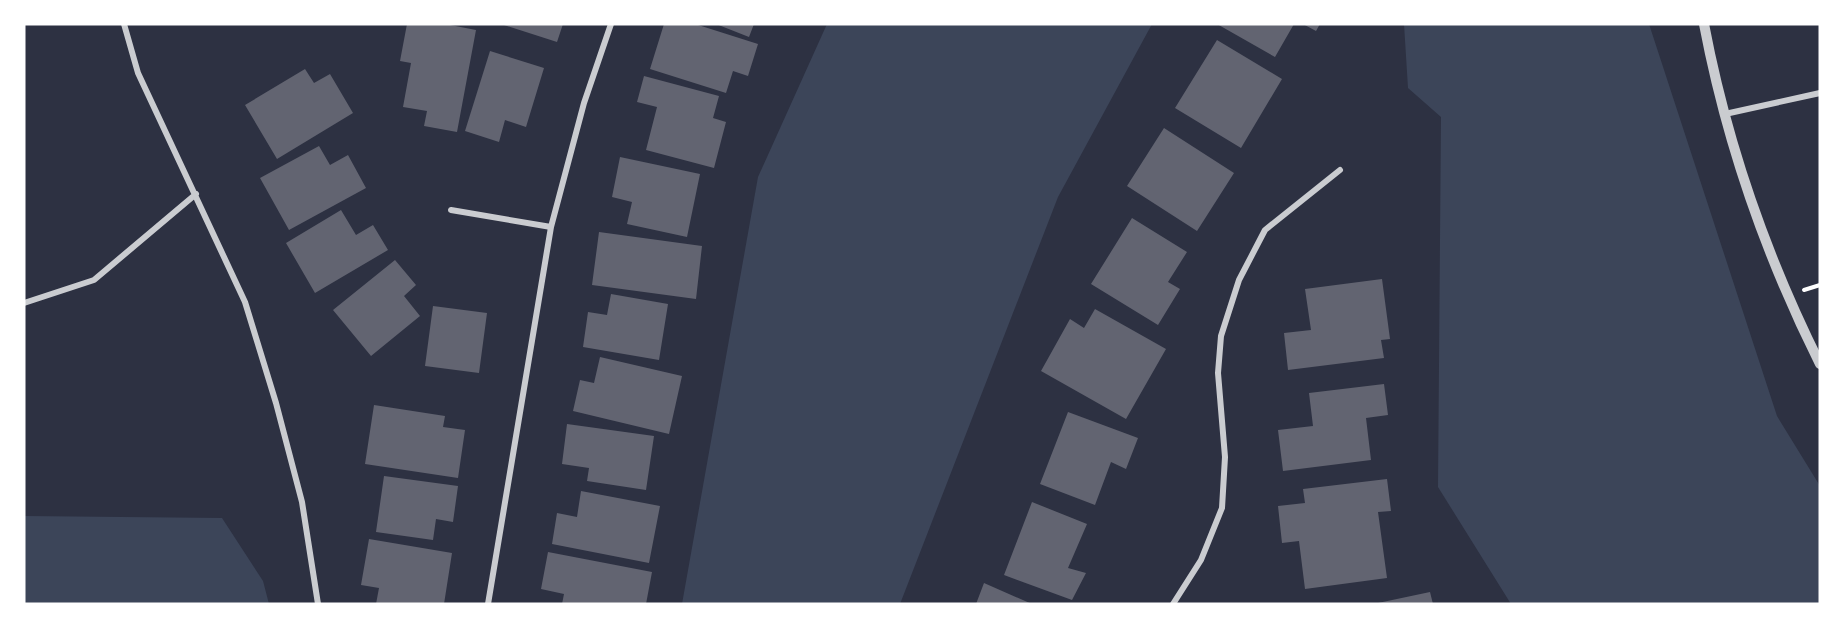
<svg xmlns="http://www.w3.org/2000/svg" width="1844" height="628" viewBox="0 0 1844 628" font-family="'Varela Round',sans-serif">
	<rect width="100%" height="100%" fill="#2d3142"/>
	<path fill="#3c4559" d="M 827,24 L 1152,24 L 1058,197 L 900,604 L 682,604 L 758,177 Z
		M 1404,24 L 1649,24 L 1777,416 L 1820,486 L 1820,604 L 1511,604 L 1438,487 L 1441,117 L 1408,88 Z
		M 24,516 L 222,518 L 263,581 L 269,604 L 24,604 Z"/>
	<path fill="#626471" d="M 407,24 L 445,24 L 476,30 L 457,132 L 424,126 L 427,111 L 403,107 L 411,63 L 400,61 Z
		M 501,24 L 563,24 L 557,42 Z
		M 664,24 L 695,24 L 758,44 L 748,76 L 733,71 L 726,93 L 650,69 Z
		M 716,24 L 754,24 L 749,37 Z
		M 1217,24 L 1294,24 L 1275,57 Z
		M 1303,24 L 1320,24 L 1316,31 Z
		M 1217,40 L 1282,79 L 1241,148 L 1175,108 Z
		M 490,51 L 544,68 L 526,127 L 505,120 L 499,142 L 465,131 Z
		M 305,69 L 314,83 L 330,74 L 353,113 L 277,159 L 245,105 Z
		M 644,76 L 719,96 L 713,118 L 726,122 L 714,168 L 646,150 L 657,107 L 637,102 Z
		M 1164,128 L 1234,173 L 1197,231 L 1127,186 Z
		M 319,146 L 330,165 L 348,155 L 366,188 L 289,230 L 260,178 Z
		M 620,157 L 700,174 L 687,237 L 627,224 L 632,202 L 612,197 Z
		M 341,210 L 356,235 L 373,225 L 388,250 L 315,293 L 286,243 Z
		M 1132,218 L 1187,252 L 1168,282 L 1180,289 L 1158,325 L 1091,284 Z
		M 599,232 L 702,246 L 696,299 L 592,285 Z
		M 395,260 L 416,285 L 404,296 L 420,316 L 371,356 L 333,310 Z
		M 1382,279 L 1390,339 L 1381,340 L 1384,358 L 1288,370 L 1284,333 L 1311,330 L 1305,289 Z
		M 611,294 L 668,304 L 659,360 L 583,347 L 588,312 L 607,315 Z
		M 433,306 L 487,313 L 479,373 L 425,366 Z
		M 1095,309 L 1166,349 L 1126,419 L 1041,371 L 1070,319 L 1084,328 Z
		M 600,357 L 682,376 L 669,434 L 573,411 L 580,380 L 594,383 Z
		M 1384,384 L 1388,415 L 1366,418 L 1371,460 L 1283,471 L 1278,430 L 1313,426 L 1309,393 Z
		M 374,405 L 445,416 L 443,427 L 465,430 L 458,478 L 365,464 Z
		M 1068,412 L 1138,438 L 1126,469 L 1111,462 L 1095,505 L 1040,484 Z
		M 567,424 L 654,436 L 646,490 L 587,481 L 589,468 L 562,464 Z
		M 384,476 L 458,486 L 453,522 L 436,519 L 433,540 L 376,532 Z
		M 1387,479 L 1391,511 L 1378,512 L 1387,578 L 1305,589 L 1299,541 L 1282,543 L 1278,506 L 1305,503 L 1303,489 Z
		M 581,491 L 660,506 L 649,563 L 552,544 L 557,513 L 577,517 Z
		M 1032,502 L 1087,524 L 1068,568 L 1086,573 L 1072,600 L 1004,575 Z
		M 369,539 L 452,553 L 444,604 L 376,604 L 379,588 L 361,585 Z
		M 548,552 L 652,572 L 646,604 L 562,604 L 564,594 L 541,589 Z
		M 984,583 L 1032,604 L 976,604 Z
		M 1430,592 L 1433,604 L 1378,604 L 1378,603 Z"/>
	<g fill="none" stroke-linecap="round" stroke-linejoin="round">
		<path stroke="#fff" stroke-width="4" d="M 1804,290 L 1820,285"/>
		<path stroke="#caccd0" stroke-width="6" d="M 124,24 L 138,73 L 245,302 L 276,403 L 302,502 L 318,604
			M 1725,114 L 1820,93
			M 451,210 L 551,227
			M 24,303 L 94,280 L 196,194
			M 488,604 L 551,227 L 584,103 L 611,24
			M 1173,604 L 1201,560 L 1222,508 L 1225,457 L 1218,373 L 1221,336 L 1239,280 L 1265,230 L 1340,170"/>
		<path stroke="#caccd0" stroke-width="10" d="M 1704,24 C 1727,145 1765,254 1820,364"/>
	</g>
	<rect width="1844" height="628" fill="none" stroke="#ffffff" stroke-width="51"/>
</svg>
